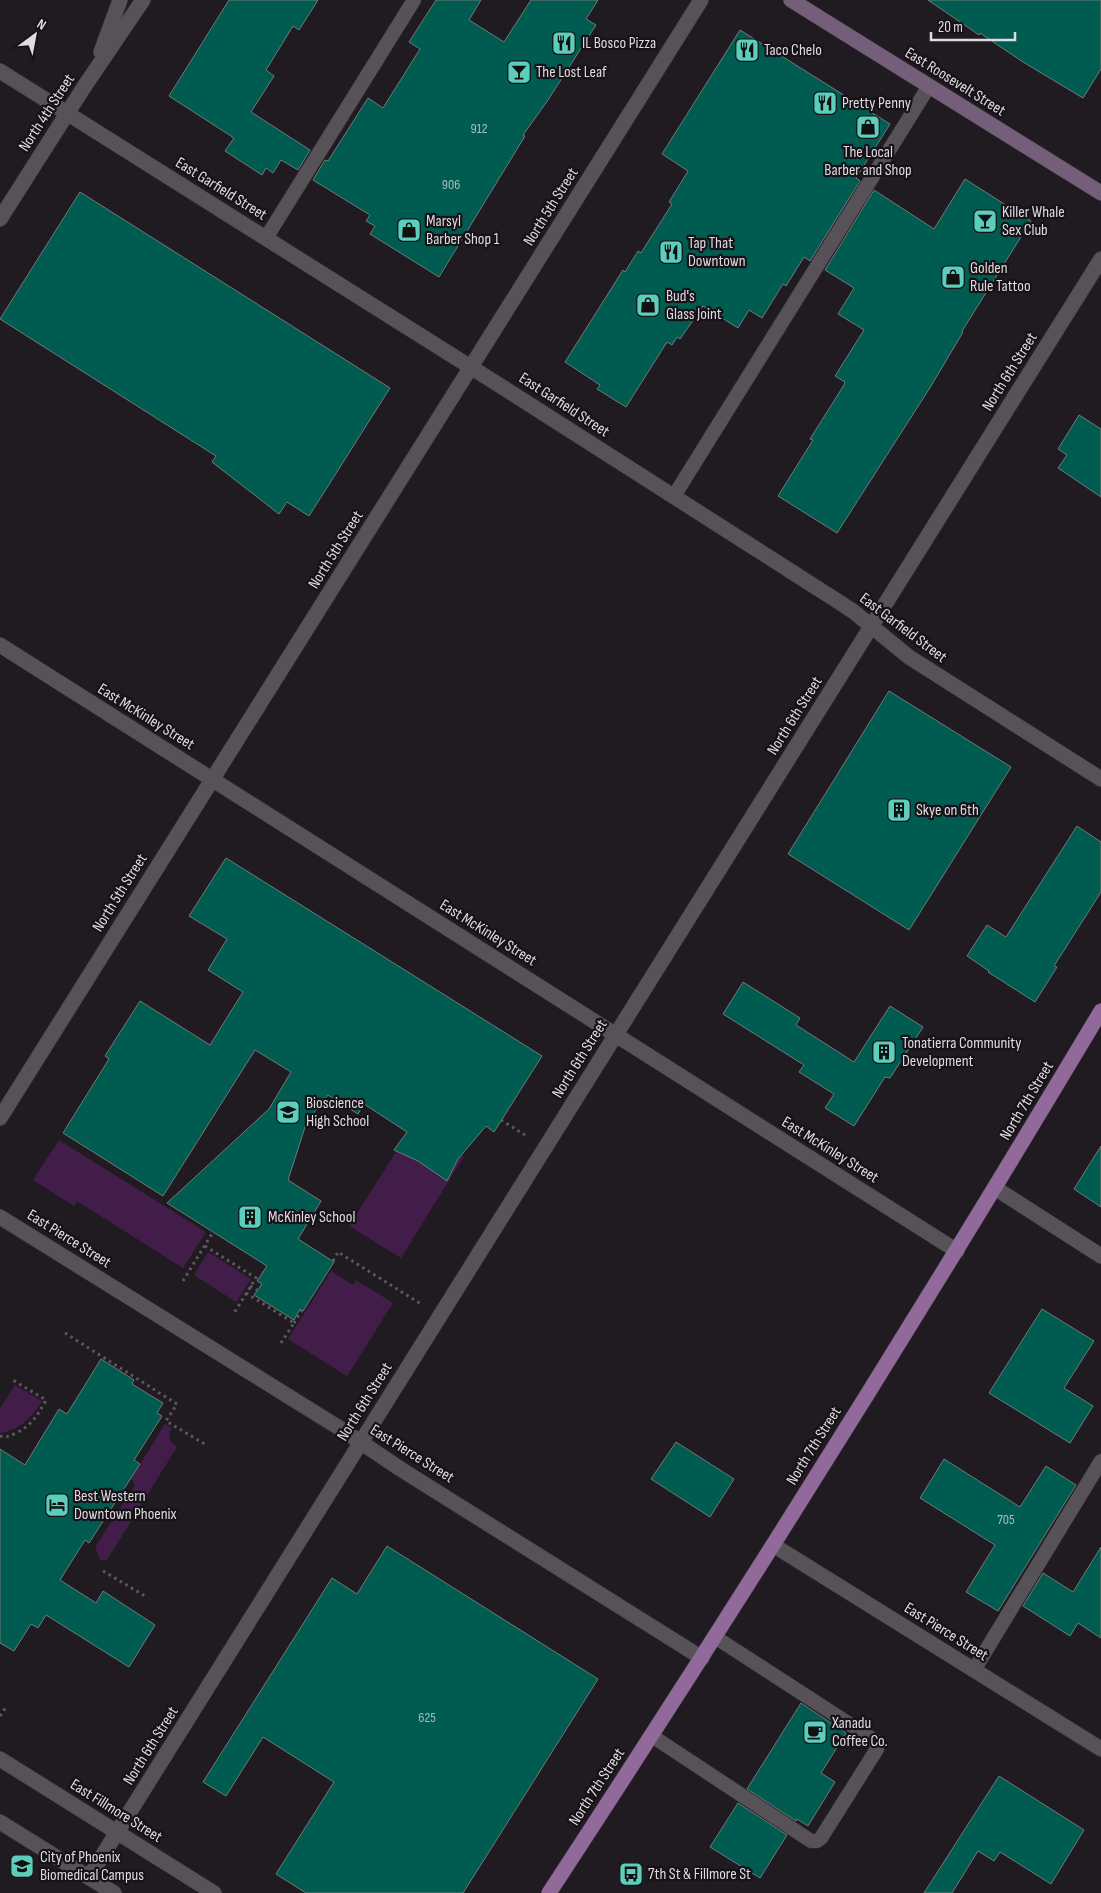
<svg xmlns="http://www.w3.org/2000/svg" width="1101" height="1893" viewBox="0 0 1101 1893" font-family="'Sofia Sans Condensed',sans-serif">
	<rect width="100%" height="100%" fill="#201b21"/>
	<path fill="#421d4a" d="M 413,1125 L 453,1151 L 464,1156 L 401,1258 L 349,1226 Z
		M 59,1140 L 206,1232 L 183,1268 L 77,1201 L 74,1206 L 33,1180 Z
		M 208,1252 L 251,1279 L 236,1302 L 194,1275 Z
		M 331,1271 L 353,1285 L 356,1280 L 393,1303 L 347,1376 L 288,1339 Z
		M 15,1385 L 42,1401 C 33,1416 19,1431 0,1433 L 0,1408 Z
		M 165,1424 L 172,1428 C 167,1436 169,1442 177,1447 L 107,1560 L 100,1560 L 95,1547 L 135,1485 L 131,1479 Z"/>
	<path fill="#005b50" stroke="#707b78" d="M 229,0 L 318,0 L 299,30 L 293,26 L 266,70 L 274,76 L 251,112 L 310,150 L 298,170 L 281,160 L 273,173 L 266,168 L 262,175 L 225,151 L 234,138 L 169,96 Z
		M 436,0 L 481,0 L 469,20 L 504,42 L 531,0 L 598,0 L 586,19 L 596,25 L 548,100 L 523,135 L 525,136 L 439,277 L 370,234 L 375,226 L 366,221 L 370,215 L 313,180 L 325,160 L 328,161 L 368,98 L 383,108 L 420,49 L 409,42 Z
		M 928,0 L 1101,0 L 1101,69 L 1083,98 L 1023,62 L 980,33 L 979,35 Z
		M 740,30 L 890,124 L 856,178 L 860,181 L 810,261 L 804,257 L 786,286 L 783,284 L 762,318 L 749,310 L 738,328 L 703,306 L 680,339 L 677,337 L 672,345 L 667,342 L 626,407 L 597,389 L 600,385 L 565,362 L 623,270 L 625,272 L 638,251 L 641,253 L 672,204 L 669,202 L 688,171 L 662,154 Z
		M 965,179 L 1031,221 L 962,331 L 963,332 L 931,386 L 837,533 L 778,496 L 813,440 L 810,439 L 844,385 L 845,382 L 835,376 L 864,330 L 838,314 L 854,288 L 825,270 L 874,190 L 934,229 Z
		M 80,192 L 390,388 L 309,516 L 287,502 L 279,514 L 212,462 L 216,456 L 0,319 Z
		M 1079,415 L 1101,429 L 1101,497 L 1058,468 L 1067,455 L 1058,449 Z
		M 889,691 L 1011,767 L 909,930 L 788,854 Z
		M 1077,826 L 1101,842 L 1101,892 L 1054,966 L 1057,967 L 1035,1002 L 988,972 L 989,971 L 967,956 L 987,925 L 1006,937 Z
		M 226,858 L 542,1056 L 494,1132 L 486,1126 L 458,1159 L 447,1181 L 418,1161 L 394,1150 L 407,1132 L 364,1104 L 358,1114 L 328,1095 L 307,1121 L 288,1180 L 321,1201 L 298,1239 L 334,1262 L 303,1311 L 300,1309 L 294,1320 L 254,1295 L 262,1284 L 257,1281 L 267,1266 L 167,1203 L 269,1109 L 291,1072 L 255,1050 L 163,1196 L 63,1133 L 109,1059 L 105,1056 L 140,1001 L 210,1045 L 243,992 L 208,970 L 227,939 L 189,916 Z
		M 743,982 L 800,1018 L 796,1025 L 854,1062 L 890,1006 L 923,1027 L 890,1078 L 885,1077 L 854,1126 L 825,1108 L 834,1094 L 799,1072 L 804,1065 L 723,1014 Z
		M 1101,1146 L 1101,1207 L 1074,1189 Z
		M 1042,1309 L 1094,1341 L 1064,1388 L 1093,1406 L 1070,1443 L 989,1393 Z
		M 101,1359 L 134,1380 L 132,1384 L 163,1403 L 157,1413 L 162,1416 L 134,1460 L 140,1464 L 89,1543 L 85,1540 L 60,1580 L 96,1603 L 103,1591 L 155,1625 L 129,1667 L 46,1615 L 38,1628 L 31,1624 L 14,1651 L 0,1643 L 0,1449 L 25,1465 L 59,1409 L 67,1414 Z
		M 676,1442 L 734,1479 L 710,1517 L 651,1479 Z
		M 944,1459 L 1020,1507 L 1046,1466 L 1076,1485 L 998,1611 L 966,1592 L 995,1545 L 920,1498 Z
		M 387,1546 L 598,1679 L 463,1893 L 306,1893 L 276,1874 L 334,1782 L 263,1737 L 226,1796 L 203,1782 L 332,1578 L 357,1594 Z
		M 1101,1547 L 1101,1638 L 1078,1623 L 1070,1636 L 1023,1606 L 1043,1573 L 1073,1592 Z
		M 801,1703 L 846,1733 L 821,1773 L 835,1782 L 808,1826 L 797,1819 L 796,1821 L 747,1789 Z
		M 999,1776 L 1084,1830 L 1051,1884 L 1000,1852 L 994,1861 L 978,1851 L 952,1893 L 924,1893 Z
		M 738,1803 L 787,1835 L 760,1878 L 710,1847 Z"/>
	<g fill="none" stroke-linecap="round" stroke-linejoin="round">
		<g stroke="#39353a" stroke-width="15">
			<path id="lane" d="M 266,238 L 414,0
				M 674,496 L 929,86
				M 974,1670 L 1101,1461
				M 652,1736 L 811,1841 L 817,1841 L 821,1838 L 877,1749 L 877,1742 L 715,1637"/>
		</g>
		<g stroke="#39353a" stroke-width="16">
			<path id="street" d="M 101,52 L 120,0
				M 0,71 L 507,390 L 839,602 L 854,612 L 909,657 L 1101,779
				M 0,219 L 84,87 L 143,0
				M 0,645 L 957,1251
				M 0,1118 L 701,0
				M 995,1188 L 1101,1256
				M 0,1217 L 341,1429 L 402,1470 L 702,1658
				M 773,1545 L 1101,1749
				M 0,1759 L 214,1893
				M 0,1822 L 114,1893
				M 89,1877 L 1101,259"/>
		</g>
		<g stroke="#39353a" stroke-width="16">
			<path id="secondary" d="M 791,0 L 1101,193"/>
		</g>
		<g stroke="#39353a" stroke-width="16">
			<path id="primary" d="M 549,1893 C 739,1603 923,1309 1101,1011"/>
		</g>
		<path stroke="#5e595f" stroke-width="3" stroke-dasharray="2.5 4" stroke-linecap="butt" d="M 501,1120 L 525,1135
			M 205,1246 L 256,1278 L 234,1313
			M 333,1261 L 338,1252 L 421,1304
			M 183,1281 L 213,1232
			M 250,1286 L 257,1290
			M 246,1293 L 294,1323 L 281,1343
			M 294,1323 L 302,1310
			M 65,1333 L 177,1404 L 166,1421 L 208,1446
			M 0,1436 C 6,1438 10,1436 16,1433 C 31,1426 38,1415 46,1400 L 11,1379
			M 103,1571 L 145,1596
			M 0,1716 L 6,1707"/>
		<use href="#lane" stroke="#575258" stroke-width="14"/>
		<use href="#street" stroke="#575258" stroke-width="15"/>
		<use href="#secondary" stroke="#745e79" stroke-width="15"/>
		<use href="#primary" stroke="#91699a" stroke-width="15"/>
	</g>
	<defs>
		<g id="restaurant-square" transform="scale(1.25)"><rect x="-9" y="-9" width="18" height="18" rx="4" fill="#5bcebc" stroke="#171218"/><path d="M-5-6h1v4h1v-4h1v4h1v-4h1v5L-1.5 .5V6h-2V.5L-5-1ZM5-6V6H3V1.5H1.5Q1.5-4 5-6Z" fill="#111"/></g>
		<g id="bar-square" transform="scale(1.25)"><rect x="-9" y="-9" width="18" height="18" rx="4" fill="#5bcebc" stroke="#171218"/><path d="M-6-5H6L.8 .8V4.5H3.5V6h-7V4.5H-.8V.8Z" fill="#111"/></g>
		<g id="shop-square" transform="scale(1.25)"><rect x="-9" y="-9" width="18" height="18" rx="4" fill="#5bcebc" stroke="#171218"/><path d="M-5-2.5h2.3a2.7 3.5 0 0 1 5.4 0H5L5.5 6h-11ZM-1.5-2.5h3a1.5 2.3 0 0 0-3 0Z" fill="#111"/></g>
		<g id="building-square" transform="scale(1.25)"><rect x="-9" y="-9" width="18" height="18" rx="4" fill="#5bcebc" stroke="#171218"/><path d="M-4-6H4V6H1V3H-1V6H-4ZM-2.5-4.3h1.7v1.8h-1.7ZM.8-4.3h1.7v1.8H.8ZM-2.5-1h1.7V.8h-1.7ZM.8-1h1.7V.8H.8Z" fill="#111"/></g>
		<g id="school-square" transform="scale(1.25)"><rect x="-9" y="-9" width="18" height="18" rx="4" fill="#5bcebc" stroke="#171218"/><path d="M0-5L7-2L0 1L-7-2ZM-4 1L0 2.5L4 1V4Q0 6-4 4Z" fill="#111"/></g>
		<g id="hotel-square" transform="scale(1.25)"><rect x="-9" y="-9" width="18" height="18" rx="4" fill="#5bcebc" stroke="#171218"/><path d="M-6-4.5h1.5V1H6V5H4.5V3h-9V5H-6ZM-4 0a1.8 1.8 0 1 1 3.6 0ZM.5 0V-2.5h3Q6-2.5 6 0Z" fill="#111"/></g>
		<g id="cafe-square" transform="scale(1.25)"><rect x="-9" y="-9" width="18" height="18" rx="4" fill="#5bcebc" stroke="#171218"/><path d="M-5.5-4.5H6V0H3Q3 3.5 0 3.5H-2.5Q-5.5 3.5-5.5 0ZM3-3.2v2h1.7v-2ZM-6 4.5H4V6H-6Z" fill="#111"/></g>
		<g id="university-square" transform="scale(1.25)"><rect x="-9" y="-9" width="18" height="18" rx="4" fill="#5bcebc" stroke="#171218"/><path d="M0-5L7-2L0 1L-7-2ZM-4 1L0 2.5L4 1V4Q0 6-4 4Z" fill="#111"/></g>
		<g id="bus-square" transform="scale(1.25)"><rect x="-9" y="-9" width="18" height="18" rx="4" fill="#5bcebc" stroke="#171218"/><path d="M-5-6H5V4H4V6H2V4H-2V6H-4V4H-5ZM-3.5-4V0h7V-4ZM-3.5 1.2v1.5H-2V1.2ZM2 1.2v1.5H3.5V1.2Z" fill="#111"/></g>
	</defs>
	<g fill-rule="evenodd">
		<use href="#restaurant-square" x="564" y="43"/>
		<use href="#restaurant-square" x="747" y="50"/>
		<use href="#bar-square" x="519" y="72"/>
		<use href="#restaurant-square" x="825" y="103"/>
		<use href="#shop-square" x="868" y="127"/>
		<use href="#bar-square" x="985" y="221"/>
		<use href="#shop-square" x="409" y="230"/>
		<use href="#restaurant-square" x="671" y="252"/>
		<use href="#shop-square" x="953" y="277"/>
		<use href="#shop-square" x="648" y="305"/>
		<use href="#building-square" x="899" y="810"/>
		<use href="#building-square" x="884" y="1052"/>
		<use href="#school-square" x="288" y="1112"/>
		<use href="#building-square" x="250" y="1217"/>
		<use href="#hotel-square" x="57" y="1505"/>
		<use href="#cafe-square" x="815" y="1732"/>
		<use href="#university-square" x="22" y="1866"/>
		<use href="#bus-square" x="631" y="1874"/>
	</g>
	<g text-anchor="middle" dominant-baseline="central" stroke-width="4.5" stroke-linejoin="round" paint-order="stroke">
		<g font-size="14" fill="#a7bcbc">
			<text x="479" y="128">912</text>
			<text x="451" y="184">906</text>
			<text x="1006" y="1519">705</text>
			<text x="427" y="1717">625</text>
		</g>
		<g font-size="16" fill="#dfdce0" stroke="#171218" text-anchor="start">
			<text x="582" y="43">IL Bosco Pizza</text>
			<text x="764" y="50">Taco Chelo</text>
			<text x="536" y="72">The Lost Leaf</text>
			<text x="842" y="103">Pretty Penny</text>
			<text x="868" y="152" text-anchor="middle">The Local<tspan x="868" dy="18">Barber and Shop</tspan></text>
			<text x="1002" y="212">Killer Whale<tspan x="1002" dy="18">Sex Club</tspan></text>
			<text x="426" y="221">Marsyl<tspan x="426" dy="18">Barber Shop 1</tspan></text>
			<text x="688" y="243">Tap That<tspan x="688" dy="18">Downtown</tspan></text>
			<text x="970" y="268">Golden<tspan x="970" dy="18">Rule Tattoo</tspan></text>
			<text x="666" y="296">Bud's<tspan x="666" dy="18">Glass Joint</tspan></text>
			<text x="916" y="810">Skye on 6th</text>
			<text x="902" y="1043">Tonatierra Community<tspan x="902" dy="18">Development</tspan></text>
			<text x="306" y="1103">Bioscience<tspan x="306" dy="18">High School</tspan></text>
			<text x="268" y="1217">McKinley School</text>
			<text x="74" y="1496">Best Western<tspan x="74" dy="18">Downtown Phoenix</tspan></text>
			<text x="832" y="1723">Xanadu<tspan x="832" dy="18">Coffee Co.</tspan></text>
			<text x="40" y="1857">City of Phoenix<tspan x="40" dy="18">Biomedical Campus</tspan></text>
			<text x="648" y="1874">7th St &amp; Fillmore St</text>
		</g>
		<g font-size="16" fill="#dfdce0" stroke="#171218">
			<text transform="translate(955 82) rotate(32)">East Roosevelt Street</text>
			<text transform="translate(47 113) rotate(-57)">North 4th Street</text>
			<text transform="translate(221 189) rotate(32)">East Garfield Street</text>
			<text transform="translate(551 207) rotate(-58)">North 5th Street</text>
			<text transform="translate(1010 372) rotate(-58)">North 6th Street</text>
			<text transform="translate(564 405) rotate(33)">East Garfield Street</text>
			<text transform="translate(336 550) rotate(-58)">North 5th Street</text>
			<text transform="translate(903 628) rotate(37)">East Garfield Street</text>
			<text transform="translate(795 716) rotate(-58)">North 6th Street</text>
			<text transform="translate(146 717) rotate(32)">East McKinley Street</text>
			<text transform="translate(120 893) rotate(-58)">North 5th Street</text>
			<text transform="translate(488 933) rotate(32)">East McKinley Street</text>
			<text transform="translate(580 1059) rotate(-58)">North 6th Street</text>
			<text transform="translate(1027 1101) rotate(-59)">North 7th Street</text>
			<text transform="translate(830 1150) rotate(32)">East McKinley Street</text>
			<text transform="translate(69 1239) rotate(32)">East Pierce Street</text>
			<text transform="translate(365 1402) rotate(-58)">North 6th Street</text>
			<text transform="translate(814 1446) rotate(-58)">North 7th Street</text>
			<text transform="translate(412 1454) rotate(32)">East Pierce Street</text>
			<text transform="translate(946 1632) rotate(32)">East Pierce Street</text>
			<text transform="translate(151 1746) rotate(-58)">North 6th Street</text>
			<text transform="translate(597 1787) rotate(-57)">North 7th Street</text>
			<text transform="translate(116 1811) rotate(32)">East Fillmore Street</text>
		</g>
	</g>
	<g transform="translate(35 35) rotate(32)" stroke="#171218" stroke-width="4" paint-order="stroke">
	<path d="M0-4L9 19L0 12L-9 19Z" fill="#dfdce0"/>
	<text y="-8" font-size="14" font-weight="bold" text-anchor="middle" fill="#dfdce0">N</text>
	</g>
	<path d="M931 32v8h84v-8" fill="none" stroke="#dfdce0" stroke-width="2.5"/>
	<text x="938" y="32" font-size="15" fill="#dfdce0" stroke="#171218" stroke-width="4" paint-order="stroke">20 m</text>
</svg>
